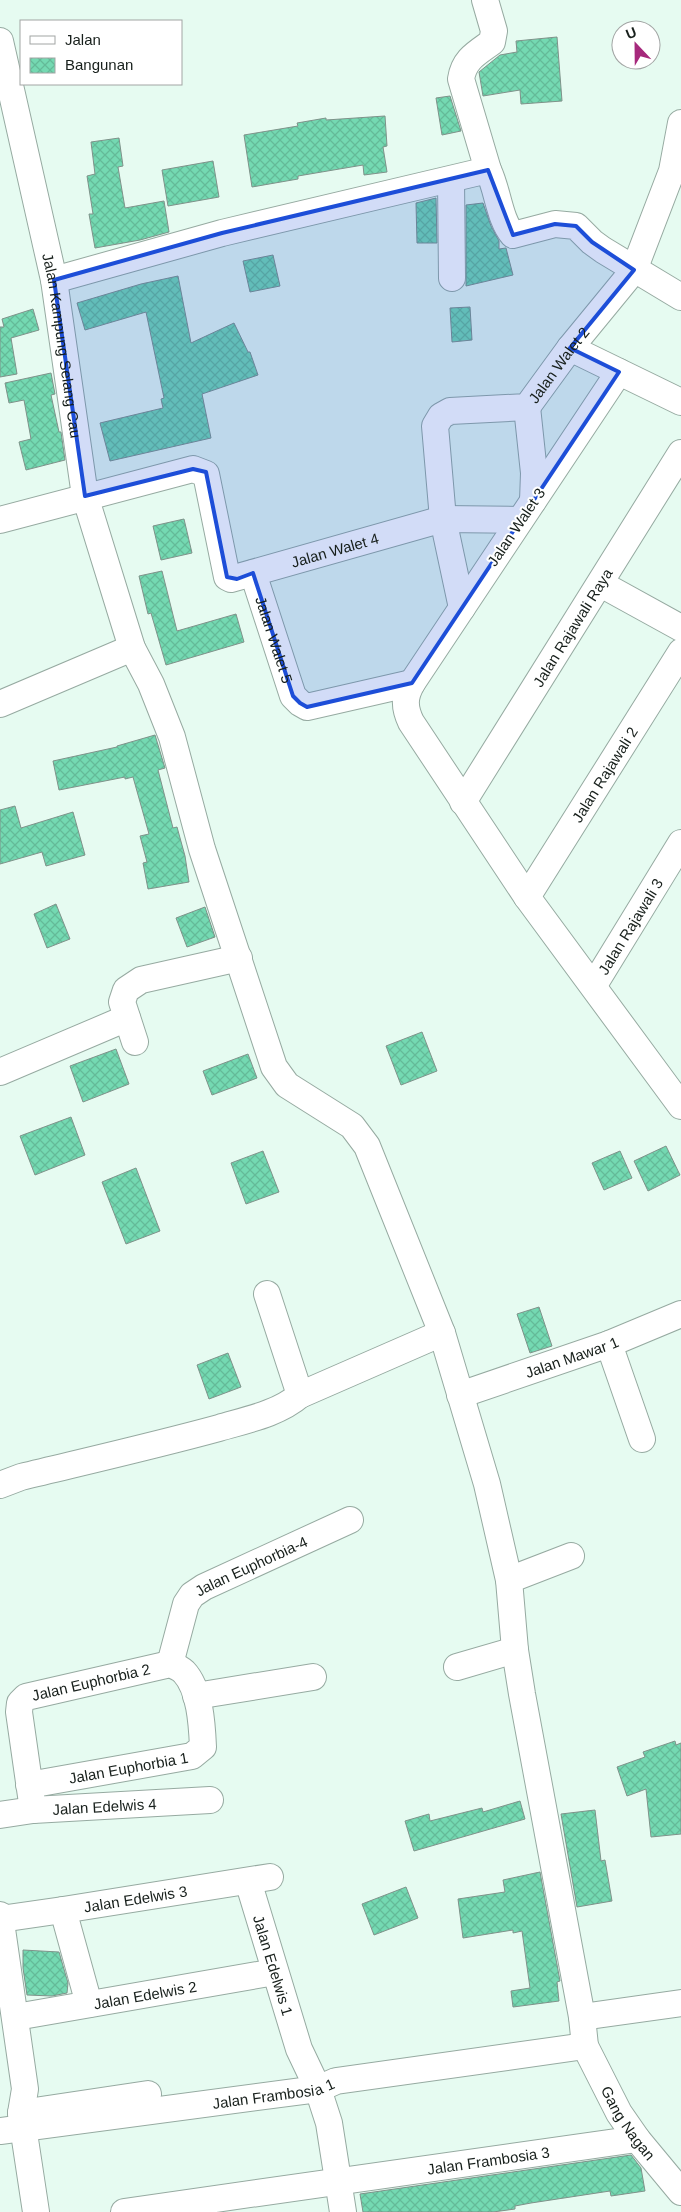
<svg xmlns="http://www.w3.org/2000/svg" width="681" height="2212" viewBox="0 0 681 2212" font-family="Helvetica,sans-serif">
	<defs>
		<pattern id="building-cross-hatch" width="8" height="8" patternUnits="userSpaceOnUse" patternTransform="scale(1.25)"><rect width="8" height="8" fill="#74d9b2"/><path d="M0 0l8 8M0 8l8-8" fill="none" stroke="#64ba98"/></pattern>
	</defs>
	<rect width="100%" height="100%" fill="#e6fbf1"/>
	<path fill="url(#building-cross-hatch)" stroke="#7f928a" d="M 557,37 L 562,101 L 521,104 L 520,90 L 483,96 L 479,72 L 500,55 L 517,52 L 516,41 Z
		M 450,96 L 461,131 L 442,135 L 436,98 Z
		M 385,116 L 387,146 L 383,147 L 387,172 L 364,175 L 363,165 L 298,176 L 298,179 L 252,187 L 244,135 L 298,126 L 297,123 L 326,118 L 326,120 Z
		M 119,138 L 123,166 L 118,167 L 125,208 L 164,201 L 169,232 L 140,240 L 95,248 L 89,214 L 93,214 L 87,176 L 95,174 L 91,142 Z
		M 213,161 L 219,197 L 168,206 L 162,170 Z
		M 436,198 L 437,243 L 417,243 L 416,203 Z
		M 483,203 L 491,226 L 499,241 L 499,249 L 506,248 L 513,275 L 466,286 L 466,205 Z
		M 273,255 L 280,286 L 250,292 L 243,261 Z
		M 178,276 L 191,343 L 234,323 L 248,352 L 250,352 L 258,375 L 202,394 L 211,438 L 110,461 L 100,423 L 163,408 L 161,399 L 164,398 L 146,312 L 85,330 L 77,303 L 141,284 Z
		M 470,307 L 472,340 L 452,342 L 450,308 Z
		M 33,309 L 39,330 L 11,338 L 17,374 L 0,377 L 0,327 L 4,327 L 2,319 Z
		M 51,373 L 55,394 L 51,395 L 59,432 L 61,432 L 65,460 L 26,470 L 19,442 L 31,439 L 24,400 L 9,403 L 5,383 Z
		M 184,519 L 192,553 L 161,560 L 153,526 Z
		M 162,571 L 177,631 L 236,614 L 244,642 L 166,665 L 151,613 L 148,614 L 139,576 Z
		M 155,735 L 165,768 L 158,770 L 173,828 L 177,827 L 185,856 L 189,882 L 148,889 L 143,863 L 147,862 L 140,836 L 149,834 L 133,777 L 125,779 L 125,777 L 59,790 L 53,761 L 117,747 L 117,746 Z
		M 15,806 L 21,828 L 73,812 L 85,855 L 46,866 L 42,852 L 0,864 L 0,810 Z
		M 56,904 L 70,939 L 47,948 L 34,914 Z
		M 205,907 L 215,937 L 187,947 L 176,918 Z
		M 422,1032 L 437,1071 L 401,1085 L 386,1046 Z
		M 116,1049 L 129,1084 L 83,1102 L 70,1066 Z
		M 248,1054 L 257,1078 L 212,1095 L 203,1071 Z
		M 71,1117 L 85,1155 L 35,1175 L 20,1136 Z
		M 666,1146 L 680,1175 L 648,1191 L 634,1161 Z
		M 263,1151 L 279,1192 L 246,1204 L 231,1163 Z
		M 620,1151 L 632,1178 L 604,1190 L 592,1163 Z
		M 136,1168 L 160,1231 L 126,1244 L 102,1182 Z
		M 539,1307 L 552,1346 L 530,1353 L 517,1314 Z
		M 228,1353 L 241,1387 L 209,1399 L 197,1365 Z
		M 675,1741 L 676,1745 L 681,1743 L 681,1834 L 651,1837 L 646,1789 L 627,1796 L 617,1767 L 645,1757 L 643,1752 Z
		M 520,1801 L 525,1819 L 414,1851 L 405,1821 L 429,1814 L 430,1821 L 482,1808 L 483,1812 Z
		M 595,1810 L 601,1861 L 605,1860 L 612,1901 L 577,1907 L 561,1814 Z
		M 540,1872 L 560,1981 L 557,1982 L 559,2001 L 513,2007 L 511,1991 L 530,1988 L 522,1931 L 513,1933 L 513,1930 L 463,1938 L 458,1899 L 505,1892 L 503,1880 Z
		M 406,1887 L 418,1918 L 374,1935 L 362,1904 Z
		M 23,1950 L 59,1952 L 68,1983 L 67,1993 L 52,1996 L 27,1995 L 23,1968 Z
		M 631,2155 L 641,2168 L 645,2191 L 611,2196 L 610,2191 L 531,2203 L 515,2206 L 515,2209 L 493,2212 L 363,2212 L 360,2194 Z"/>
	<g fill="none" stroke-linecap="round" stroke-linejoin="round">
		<g stroke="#96aaa1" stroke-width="28">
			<g id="minor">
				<path id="s1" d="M 0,41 L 54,280 L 85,496 L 132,648 L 151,684 L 172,737 L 202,849 L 274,1067 L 287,1085 L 352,1126 L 367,1146 L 442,1333 L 487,1484 L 509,1580 L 515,1650 L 522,1694 L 582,2017 L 585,2046 L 619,2113 L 637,2139 L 681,2192"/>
				<path d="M 488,170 C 498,190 499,219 513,235 L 555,224 L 576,226 L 592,242 L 603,250 L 681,297"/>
				<path d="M 451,180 L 452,278"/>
				<path d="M 54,280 L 222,233 L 488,170 L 461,79 C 464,59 477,53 492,42 L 494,31 L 485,0"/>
				<path d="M 570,348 L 681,402"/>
				<path d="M 619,372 L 412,683 C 404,697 404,707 411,722 L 527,897 L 681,1106"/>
				<path d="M 527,407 L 534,473 L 533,501"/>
				<path id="s2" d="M 0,520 L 193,469 L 206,474 L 227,577 L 231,579 L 443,519 L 520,520"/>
				<path id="s3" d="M 253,573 L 293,696 L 300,703 L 307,707 L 412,683"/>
				<path d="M 601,584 L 681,628"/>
				<path id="s4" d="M 462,608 L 443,519 L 435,426 L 441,416 L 450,411 L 527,407 L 570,348 L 634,270 L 672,171 L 681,123"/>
				<path d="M 0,704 L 132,648"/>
				<path id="s5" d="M 463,802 L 681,453"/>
				<path id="s6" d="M 527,897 L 681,652"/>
				<path id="s7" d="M 594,985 L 681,843"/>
				<path d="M 135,1042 L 122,1002 L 126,990 L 141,980 L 239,958"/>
				<path d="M 0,1072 L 127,1018"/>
				<path d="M 267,1294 L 300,1395"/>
				<path d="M 609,1344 L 642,1439"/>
				<path id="s8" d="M 460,1395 L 609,1344 L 681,1314"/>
				<path d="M 0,1485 L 21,1477 C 87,1461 153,1446 219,1428 C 246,1420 278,1414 300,1395 L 442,1333"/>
				<path d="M 509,1580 L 571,1556"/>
				<path id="s9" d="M 170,1664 L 186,1604 L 192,1595 L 204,1587 L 350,1520"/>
				<path d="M 457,1667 L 515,1650"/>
				<path d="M 196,1696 L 313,1677"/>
				<path id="s10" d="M 29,1785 L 192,1756 L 203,1747 C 202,1724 200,1689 184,1672 C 180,1668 175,1666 170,1664 L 26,1697 L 20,1703 L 19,1712 L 33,1810"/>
				<path id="s11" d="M 0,1815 L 33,1810 L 210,1800"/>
				<path id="s12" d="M 248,1881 L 299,2049 L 318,2089 L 329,2123 L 343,2212"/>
				<path d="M 63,1910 L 89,2004"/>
				<path d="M 0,1915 L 25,2089 L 21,2113 L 36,2212"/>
				<path id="s13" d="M 1,1919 L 63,1910 L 270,1877"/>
				<path id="s14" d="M 16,2017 L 275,1972"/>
				<path d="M 582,2017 L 681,2003"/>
				<path d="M 21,2113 L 148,2094"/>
				<path id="s15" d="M 0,2131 L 318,2089 L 336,2081 L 585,2046"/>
				<path id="s16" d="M 124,2212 L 637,2139"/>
			</g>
		</g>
		<use href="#minor" stroke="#fff" stroke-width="26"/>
	</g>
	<path fill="#1d4ed8" fill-opacity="0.2" stroke="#1d4ed8" stroke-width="4" stroke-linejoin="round" d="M 488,170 L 513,235 L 555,224 L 576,226 L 592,242 L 634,270 L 570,348 L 619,372 L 412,683 L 307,707 L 300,703 L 293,696 L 253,573 L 237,579 L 227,577 L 206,472 L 193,469 L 85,496 L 54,280 L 222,233 Z"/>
	<g text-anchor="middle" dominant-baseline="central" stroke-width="4" stroke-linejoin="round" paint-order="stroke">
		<g font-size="15" fill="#171f1b" stroke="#fff">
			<text stroke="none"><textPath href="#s1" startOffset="311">Jalan Kampung Selang Cau</textPath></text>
			<text stroke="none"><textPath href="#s4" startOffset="336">Jalan Walet 2</textPath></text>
			<text transform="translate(516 527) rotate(-56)">Jalan Walet 3</text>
			<text stroke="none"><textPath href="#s2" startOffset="431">Jalan Walet 4</textPath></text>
			<text stroke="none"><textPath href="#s5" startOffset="206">Jalan Rajawali Raya</textPath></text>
			<text stroke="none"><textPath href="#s3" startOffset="70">Jalan Walet 5</textPath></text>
			<text stroke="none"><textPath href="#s6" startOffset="145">Jalan Rajawali 2</textPath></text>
			<text stroke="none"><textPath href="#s7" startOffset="69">Jalan Rajawali 3</textPath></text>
			<text stroke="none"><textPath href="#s8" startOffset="118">Jalan Mawar 1</textPath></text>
			<text stroke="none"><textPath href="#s9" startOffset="139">Jalan Euphorbia-4</textPath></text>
			<text transform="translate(91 1682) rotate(-13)">Jalan Euphorbia 2</text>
			<text stroke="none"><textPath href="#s10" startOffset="101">Jalan Euphorbia 1</textPath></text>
			<text stroke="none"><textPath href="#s11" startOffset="105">Jalan Edelwis 4</textPath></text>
			<text stroke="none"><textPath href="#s13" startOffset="136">Jalan Edelwis 3</textPath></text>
			<text stroke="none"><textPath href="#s12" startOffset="88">Jalan Edelwis 1</textPath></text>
			<text stroke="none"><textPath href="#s14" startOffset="131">Jalan Edelwis 2</textPath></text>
			<text stroke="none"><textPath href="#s15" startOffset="276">Jalan Frambosia 1</textPath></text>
			<text stroke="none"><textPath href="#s1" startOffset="2208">Gang Nagan</textPath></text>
			<text stroke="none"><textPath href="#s16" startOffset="368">Jalan Frambosia 3</textPath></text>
		</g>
	</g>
	<rect x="20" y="20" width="162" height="65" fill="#ffffff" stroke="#a2a5a4"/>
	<rect x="30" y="36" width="25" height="8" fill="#ffffff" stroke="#a2a5a4"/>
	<text x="65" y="45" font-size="15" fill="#171f1b">Jalan</text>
	<rect x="30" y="58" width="25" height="15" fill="url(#building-cross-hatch)" stroke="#a2a5a4"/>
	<text x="65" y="70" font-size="15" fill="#171f1b">Bangunan</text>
	<g transform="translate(636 45) rotate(338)"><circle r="24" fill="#ffffff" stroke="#a2a5a4"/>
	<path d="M0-4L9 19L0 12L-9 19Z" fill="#a6297c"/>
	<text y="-8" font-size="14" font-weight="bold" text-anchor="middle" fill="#171f1b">U</text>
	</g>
</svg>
